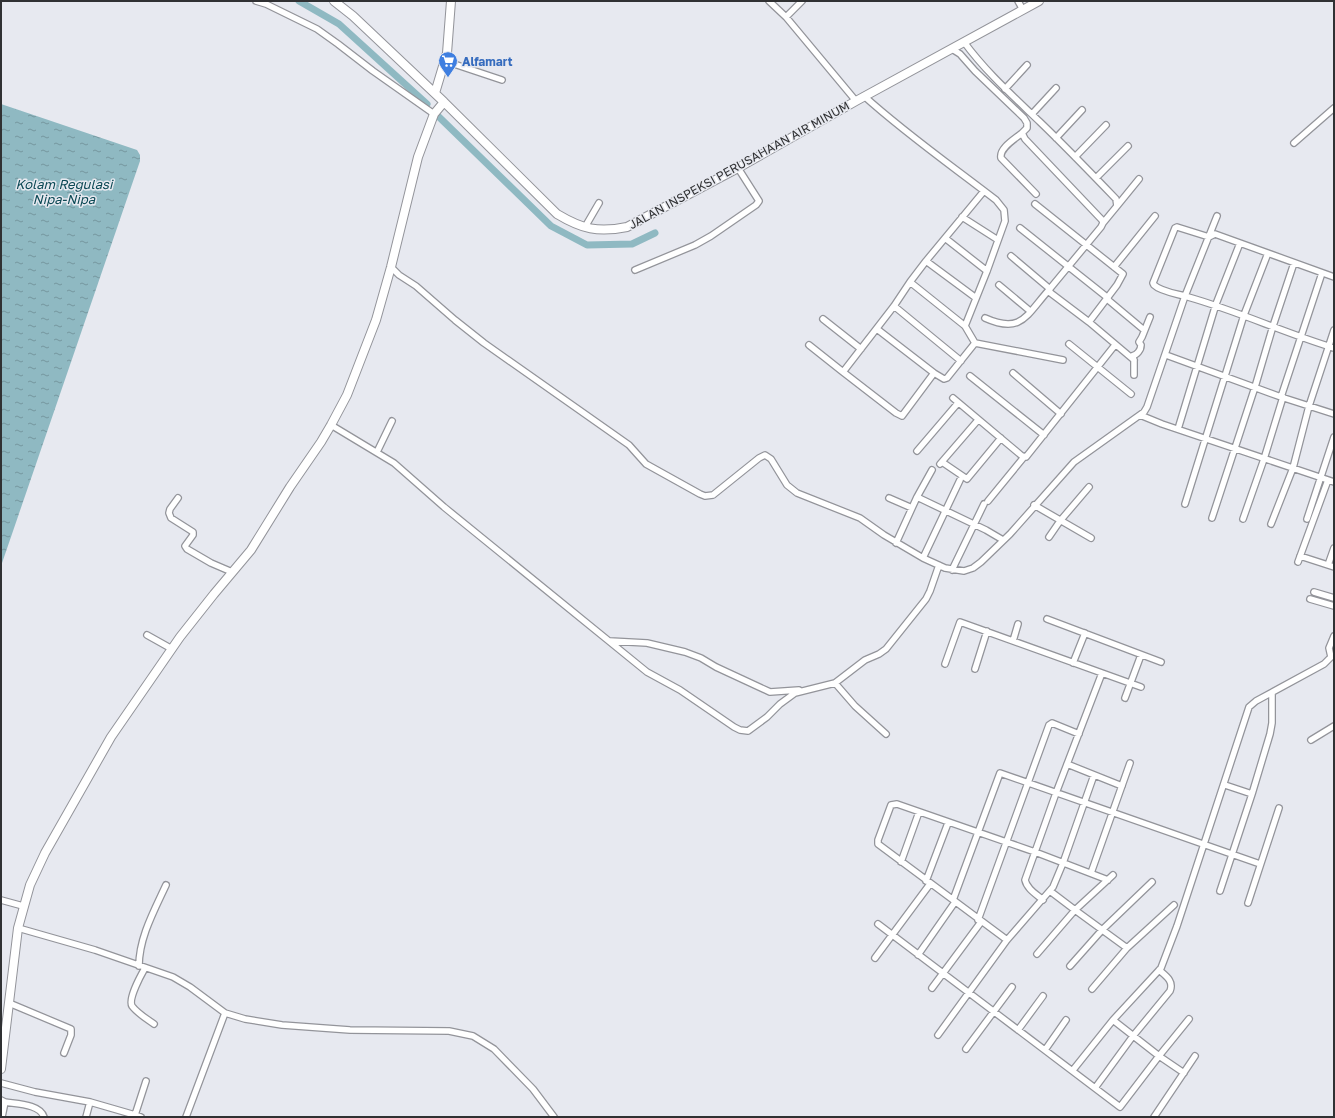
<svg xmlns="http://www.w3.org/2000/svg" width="1335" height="1118" viewBox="0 0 1335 1118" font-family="'Golos Text',sans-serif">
	<defs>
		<pattern id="water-ripples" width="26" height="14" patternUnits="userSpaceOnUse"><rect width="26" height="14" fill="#8fb9c2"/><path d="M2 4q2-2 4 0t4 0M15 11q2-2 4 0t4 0" fill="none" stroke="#75979e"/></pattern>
	</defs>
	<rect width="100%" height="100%" fill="#e7e9f0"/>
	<path fill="url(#water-ripples)" d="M 1,104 L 137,150 L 140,155 L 140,161 L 1,566 Z"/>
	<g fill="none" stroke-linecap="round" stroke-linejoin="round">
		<path stroke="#8fb9c2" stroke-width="7" d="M 299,1 L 339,24 L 427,104
			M 439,117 L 551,226 L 587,245 L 632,244 L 655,233"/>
		<g stroke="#93949a" stroke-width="8">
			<path id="street" d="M 256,1 L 266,4 L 317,29 L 338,44 L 373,71 L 434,114
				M 769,1 L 786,17 L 856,101
				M 1018,1 L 1023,10
				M 786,17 L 802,1
				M 964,42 C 986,72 1013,96 1040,122 C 1066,147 1091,173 1116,199 L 1117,206 L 1103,223
				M 952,49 L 960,54 L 975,71 L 1024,118 L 1027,123 L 1027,128 L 1022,133 L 1025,139 L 1102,220 L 1103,223 L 1101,227 L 1048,291 L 1089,322 L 1134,360
				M 445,61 L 502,80
				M 1005,89 L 1027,65
				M 864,96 C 906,134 952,166 996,200 L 1004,210 L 1005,221 L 987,271 L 965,326
				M 1032,114 L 1056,88
				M 1022,133 C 1015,139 999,148 1001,158 L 1036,194
				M 1056,138 L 1082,110
				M 1294,143 L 1334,108
				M 1075,157 L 1106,125
				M 1096,178 L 1128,146
				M 984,191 L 926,261 L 910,282 L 965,326 L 975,343 L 1063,360
				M 1035,204 L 1123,274 L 1117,285 L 1089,322
				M 1117,206 L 1139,179
				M 962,217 L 998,240
				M 585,227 L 599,203
				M 1020,228 L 1108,298
				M 945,238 L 987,271
				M 1011,256 L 1050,289
				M 926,261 L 976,298
				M 391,267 L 399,275 L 416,286 L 455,320 L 484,343 L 629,445 L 646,464 L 700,494 L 705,496 L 713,495 L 759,458 L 765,455 L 771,459 L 787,485 L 797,493 L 860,518 L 884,535 L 923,558 L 945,568 L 964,571 L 973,568 L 981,562 L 1010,534 L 1074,462 L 1144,412 L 1147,407 L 1185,296 L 1217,216
				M 1114,267 L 1155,216
				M 635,270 L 695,245 L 711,236 L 756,205 L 759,201 L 738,168
				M 1334,277 L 1215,234 L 1209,237 L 1177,227 L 1175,228 L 1153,283 L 1154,285 C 1161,292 1179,294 1188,297 C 1238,311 1284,333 1334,348
				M 999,285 L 1030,311
				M 1107,299 L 1144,330
				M 894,306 L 961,361
				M 985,318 C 1021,334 1026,316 1048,291
				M 823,319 L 861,349
				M 877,329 L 934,373 L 944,379 L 947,378 L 975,343
				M 1069,344 L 1131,394
				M 809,345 L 843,372 L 894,306 L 910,282
				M 1166,355 L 1281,397 L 1334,414
				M 843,372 L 896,413 L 902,416 L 934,373
				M 1013,373 L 1061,414
				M 1134,375 L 1134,360 L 1132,356 C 1137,355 1141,350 1141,345 L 1139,342 L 1142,337 L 1150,317
				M 970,376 L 1044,435
				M 1281,397 L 1322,273
				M 953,398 L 1022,456 L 1026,457 L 1115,345
				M 1140,415 L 1162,424 L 1334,482
				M 331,425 L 394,463 L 444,507 L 647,672 L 680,690 L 734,727 L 740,730 L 748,731 L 767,717 L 780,704 L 795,693 L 835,683 L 865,660 L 879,654 L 886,649 L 926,599 L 930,591 L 939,565
				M 1178,429 L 1216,304 L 1240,243
				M 917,451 L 958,403
				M 377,452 L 392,421
				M 942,462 L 967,479 L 1001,438
				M 940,464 L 978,420
				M 917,497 L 986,530 L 1003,540
				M 178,498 L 170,509 L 169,513 L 171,518 L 193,532 L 193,535 L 185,546 L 187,549 L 211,563 L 232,572
				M 889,498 L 912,508
				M 988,501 L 1024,457
				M 1185,504 L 1244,315 L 1268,253
				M 1034,505 L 1091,538
				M 1212,518 L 1255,387 L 1273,326 L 1294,263
				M 1243,519 L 1264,459 L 1283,397
				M 1307,519 L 1334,437
				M 1271,524 L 1293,468 L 1309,406 L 1334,330
				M 1049,537 L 1060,521 L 1089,487
				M 896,543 L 917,497 L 932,470
				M 1300,556 L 1334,567
				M 923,558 L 960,480
				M 1298,562 L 1328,480
				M 1328,565 L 1334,548
				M 952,570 L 984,504
				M 1314,592 L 1334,598
				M 1310,599 L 1334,606
				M 1047,619 L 1161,662
				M 147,635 L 172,649
				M 610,641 L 647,643 L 685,652 L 701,658 L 716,667 L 770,692 L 799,690
				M 1013,641 L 1018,624
				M 1073,663 L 1085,633
				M 945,664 L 960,622 L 1141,687
				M 975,669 L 987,631
				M 835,683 L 855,706 L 886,734
				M 1125,698 L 1141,655
				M 1311,740 L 1334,726
				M 1067,764 L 1122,786
				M 1252,794 L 1270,734 L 1272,723 L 1272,693
				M 901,862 L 919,812
				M 1091,873 L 1130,763
				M 926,881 L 948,823
				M 1050,891 L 1075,910 L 1113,875
				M 1220,891 L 1252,794 L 1225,785
				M 1,900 L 23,906
				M 953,900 L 1000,773 L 1260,864
				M 1043,900 C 1036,894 1027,889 1025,880 L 1056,793 L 1102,673
				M 1248,903 L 1279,808
				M 978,920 L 1049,725 L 1052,723 L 1079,734
				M 878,924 L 1120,1107 L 1159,1056 L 1189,1019
				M 18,928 L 95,950 L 173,977 L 190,987 L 225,1013 L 186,1117
				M 1007,940 L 878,844 L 878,840 L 891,805 L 897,804 L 1035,852 L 1108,880
				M 1037,954 L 1075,910 L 1127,948
				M 918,955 L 955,902
				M 875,958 L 930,884
				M 139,966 C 139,938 154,911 166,885
				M 1070,966 L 1102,930 L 1152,882
				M 145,968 C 141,975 128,999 132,1006 C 137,1013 147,1019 154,1024
				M 932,988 L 981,922
				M 1092,989 L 1127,948 L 1174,905
				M 9,1003 L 71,1029 L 71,1035 L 64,1053
				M 225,1013 L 245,1019 L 282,1025 L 350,1030 L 449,1031 L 473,1036 L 494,1049 L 533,1089 L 554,1117
				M 1113,1020 L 1159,1056 L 1184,1073
				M 1018,1030 L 1043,996
				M 938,1035 L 1007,940 L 1053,887 L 1063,863 L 1094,775
				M 966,1049 L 1012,987
				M 1045,1050 L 1066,1020
				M 1073,1070 L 1113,1020 L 1161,968 L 1177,926 L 1249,707 L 1256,701 L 1324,664 L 1331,657 L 1329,648 L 1334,636
				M 1,1083 L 35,1092 L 90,1102 L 86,1117
				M 1095,1088 L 1133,1036 L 1170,991 C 1174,981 1166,976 1159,970
				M 1,1100 L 5,1102 C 17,1104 40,1104 44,1117
				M 90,1102 L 135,1115
				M 2,1117 L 5,1102
				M 141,1117 L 135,1115 L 146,1081
				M 1154,1117 L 1195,1056"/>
		</g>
		<g stroke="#93949a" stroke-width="10">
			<path id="secondary" d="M 334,1 L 353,16 L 444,102 L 557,214 C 582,229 598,233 627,227 L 738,168 L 856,101 L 1039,1
				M 435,93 L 447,53 L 451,1
				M 1,1069 L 18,928 L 30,885 L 45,853 L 111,737 L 180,637 L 214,594 L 251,550 L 290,487 L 321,442 L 331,425 L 347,395 L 376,320 L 391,267 L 418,157 L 434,114 L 444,102"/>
		</g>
		<use href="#street" stroke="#fff" stroke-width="5.5"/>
		<use href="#secondary" stroke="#fff" stroke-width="8"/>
	</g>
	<defs>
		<g id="supermarket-pin" transform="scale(1)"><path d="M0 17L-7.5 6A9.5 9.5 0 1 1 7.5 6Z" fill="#3f7fe0" stroke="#e7e9f0"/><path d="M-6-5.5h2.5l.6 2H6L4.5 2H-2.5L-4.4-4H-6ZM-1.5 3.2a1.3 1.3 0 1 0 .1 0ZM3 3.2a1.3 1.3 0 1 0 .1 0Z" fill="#fff"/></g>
	</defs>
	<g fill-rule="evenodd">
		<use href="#supermarket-pin" x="448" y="61"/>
	</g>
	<g text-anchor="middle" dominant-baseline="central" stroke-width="3" stroke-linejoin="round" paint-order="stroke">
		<g font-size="12" font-weight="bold" fill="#366cbe" stroke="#e7e9f0" text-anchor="start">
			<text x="462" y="61">Alfamart</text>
		</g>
		<g font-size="12" fill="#303133" stroke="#e7e9f0">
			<text transform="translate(739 165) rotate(-29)">JALAN INSPEKSI PERUSAHAAN AIR MINUM</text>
		</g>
		<g font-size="13" font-style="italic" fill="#0c4955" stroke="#e7e9f0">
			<text x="64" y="184">Kolam Regulasi<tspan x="64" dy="15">Nipa-Nipa</tspan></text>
		</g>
	</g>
	<rect width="1335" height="1118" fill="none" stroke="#303133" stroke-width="4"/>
</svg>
